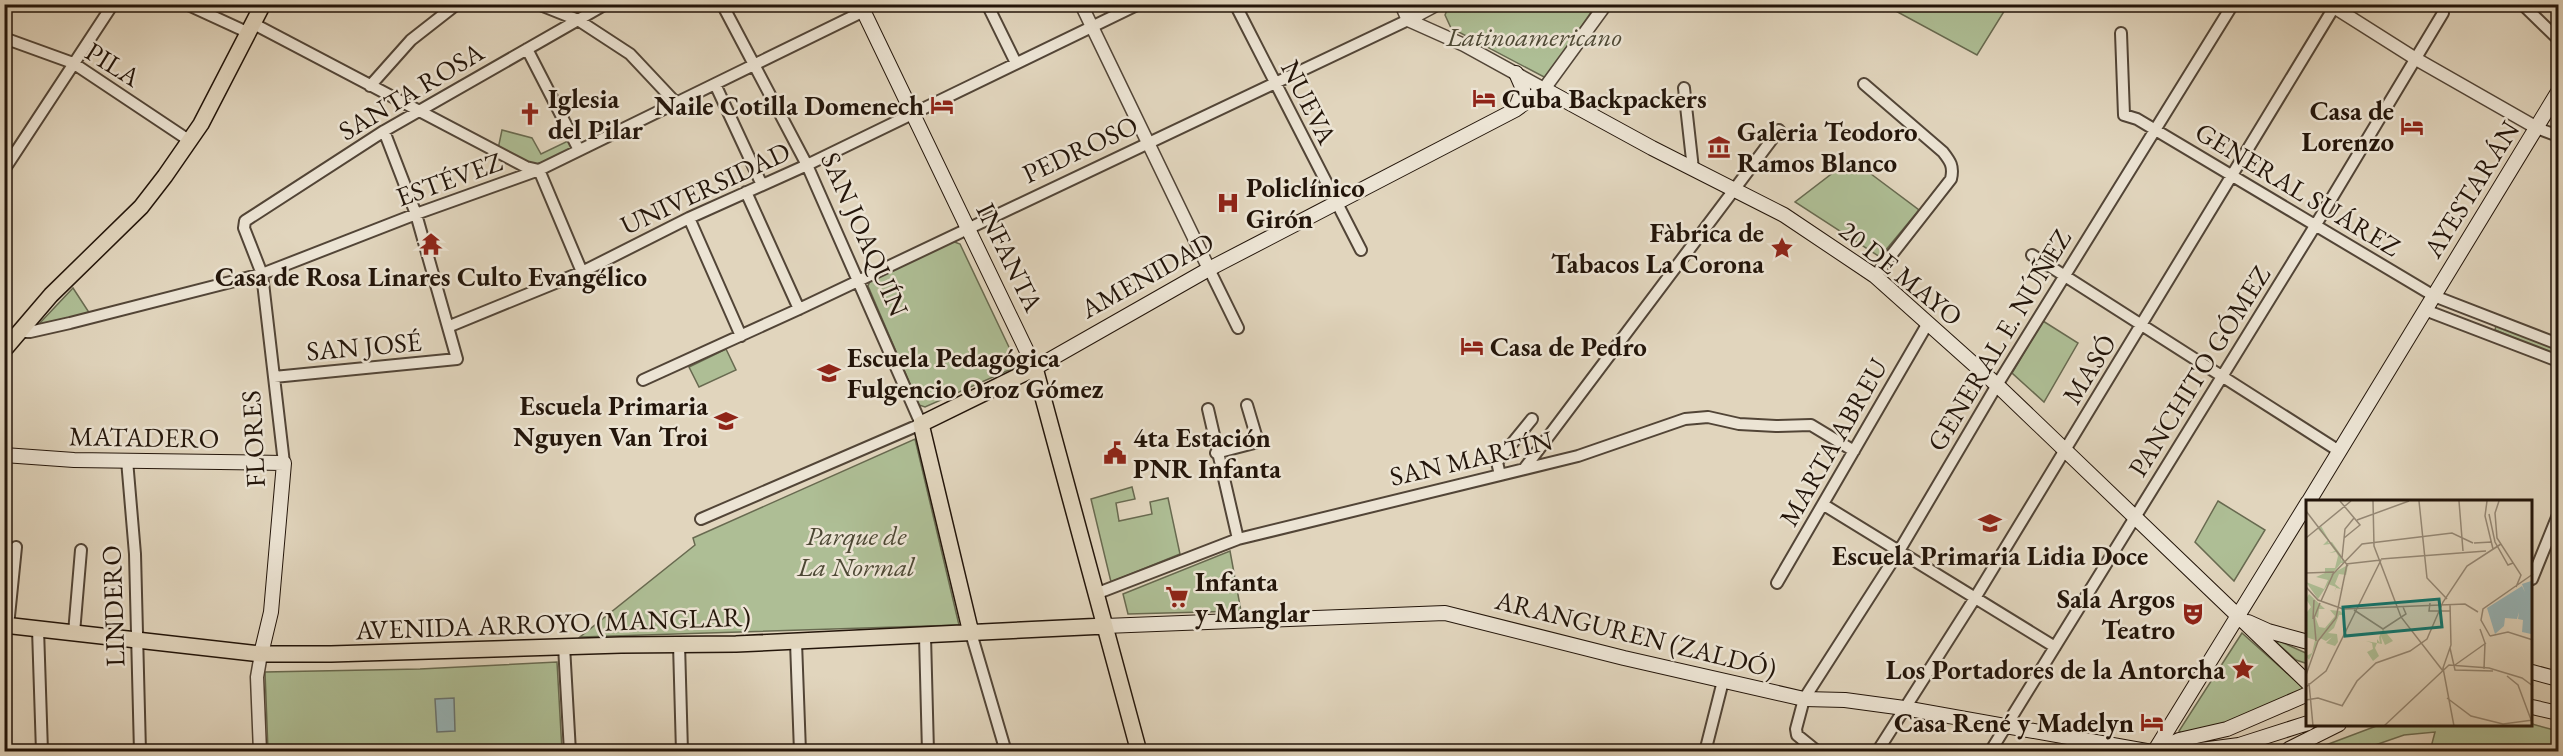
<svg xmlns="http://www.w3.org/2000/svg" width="2563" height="756" viewBox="0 0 2563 756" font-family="'EB Garamond',serif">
	<rect width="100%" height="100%" fill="#e1d5bd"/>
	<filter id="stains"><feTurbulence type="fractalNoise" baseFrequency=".00333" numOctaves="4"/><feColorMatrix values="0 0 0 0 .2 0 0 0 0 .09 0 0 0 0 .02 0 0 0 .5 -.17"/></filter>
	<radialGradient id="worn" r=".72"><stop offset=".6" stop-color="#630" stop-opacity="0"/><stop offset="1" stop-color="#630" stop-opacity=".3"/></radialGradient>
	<path fill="#aebe95" stroke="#686a50" stroke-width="1.5" d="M 1896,4 L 2008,4 L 2008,5 L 1977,55 L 1892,9 Z
		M 1449,5 L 1596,5 L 1546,78 L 1451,28 L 1445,15 Z
		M 502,130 L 532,138 L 541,154 L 570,140 L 573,148 L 534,166 L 498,149 Z
		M 1851,159 L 1919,210 L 1880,257 L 1795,202 Z
		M 952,241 L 960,244 L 1017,364 L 1016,367 L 925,407 L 919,405 L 868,286 L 870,281 Z
		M 73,288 L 90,314 L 38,325 Z
		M 2043,321 L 2078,343 L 2044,402 L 2012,373 Z
		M 2496,325 L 2558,350 L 2558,356 L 2495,330 Z
		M 726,349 L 736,370 L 699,387 L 689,367 Z
		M 915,439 L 959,625 L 580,637 L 695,545 L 693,538 Z
		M 1132,487 L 1135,499 L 1116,503 L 1119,521 L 1152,514 L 1150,502 L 1168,498 L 1180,554 L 1111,582 L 1091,499 Z
		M 2218,501 L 2265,530 L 2234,581 L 2195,542 Z
		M 1230,551 L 1241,611 L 1128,614 L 1123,594 Z
		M 2242,633 L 2306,690 L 2262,712 L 2184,735 L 2179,731 Z
		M 2279,641 L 2308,654 L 2308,664 L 2296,660 L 2277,643 Z
		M 557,662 L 562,751 L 268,751 L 265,672 L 420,669 Z
		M 2532,724 L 2558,731 L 2558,751 L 2430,751 L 2435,732 L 2404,735 L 2358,751 L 2310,751 L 2379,725 Z"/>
	<path fill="#97b6ba" stroke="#697674" stroke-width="1.5" d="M 454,698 L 455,731 L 437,732 L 435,699 Z"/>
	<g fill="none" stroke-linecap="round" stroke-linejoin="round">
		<g stroke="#524537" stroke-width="14">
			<path id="minor" d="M 186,4 L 249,33
				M 538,4 L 578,20 L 630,54 L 677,104
				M 987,4 L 1016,63
				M 1235,4 L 1361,250
				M 2522,4 L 2558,39
				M 254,24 L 526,167 L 539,170 L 582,272
				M 2121,33 L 2124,115 L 2137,119 L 2434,296 L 2558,344
				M 4,38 L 73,63 L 190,141
				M 527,49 L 579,150
				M 715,84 L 762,185
				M 1864,84 L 1943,152 C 1950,161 1954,166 1951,179 L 1875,276
				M 370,86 L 411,40 L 457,4
				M 1684,88 L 1693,169
				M 2537,128 L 2558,136
				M 4,170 L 113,4
				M 746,192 L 799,309
				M 689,218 L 741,336
				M 2032,255 L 2339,451
				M 1209,269 L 1238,328
				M 2425,310 L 2558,361
				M 450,326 L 582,272 L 689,218 L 807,165 L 1139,4
				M 19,332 L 30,332 L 70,323 L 262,274 L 416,214 L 539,170 L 864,11 L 871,4
				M 274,377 L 457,359 L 416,214 L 384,131
				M 643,380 L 799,309 L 1408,20
				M 1208,409 L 1238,539
				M 1216,453 L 1258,442 L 1247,405
				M 127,460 L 135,554 L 140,752
				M 284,463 L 262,274 L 244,228 L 245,221 L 384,131 L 606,4
				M 1524,469 L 1779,130
				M 1500,475 L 1497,462 L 1532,419
				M 1824,505 L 2055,647
				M 701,519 L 921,424 L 807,165 L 722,4
				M 2532,579 L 2558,515
				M 1777,583 L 1928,323
				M 1098,593 L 1238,539 L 1578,456 L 1685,419 L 1708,417 L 1739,424 L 1776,426 L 1811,425 L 1854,451
				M 8,626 L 16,547
				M 38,629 L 42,752
				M 74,633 L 81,550
				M 971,633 L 1006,752
				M 925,636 L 928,752
				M 796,642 L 800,752
				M 679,644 L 682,752
				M 564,646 L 570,752
				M 1705,752 L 1723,681
				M 1818,752 L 1797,735 L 1796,729 L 1804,699 L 1899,551 L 1997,385 L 2233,4
				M 1877,752 L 1975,598 L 2336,4
				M 1990,752 L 2315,226 L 2443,13"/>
		</g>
		<g stroke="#524537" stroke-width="15">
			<path id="tertiary" d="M 1081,4 L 1209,269
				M 1401,4 L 1408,20
				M 2329,4 L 2416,59 L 2537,128
				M 1408,20 L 1464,45 L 1544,89 L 1606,4
				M 1408,20 L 1438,4
				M 260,752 L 257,677 L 261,654"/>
		</g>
		<g stroke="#23150a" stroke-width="16">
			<path id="secondary" d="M 860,4 L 1035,368 L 1209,269 L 1515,110 L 1544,89 L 1652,148 L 1784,215 L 1875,276 L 1997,385 L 2308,683
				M 1516,73 L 1523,89 L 1516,108
				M 4,455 L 74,460 L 284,463 L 271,612 L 261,654
				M 2309,501 L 2558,92
				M 2248,622 L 2268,631 L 2308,642
				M 1105,626 L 1445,613 L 1624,658 L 1804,699 L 1845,700 L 1904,708 L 2152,752
				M 2532,672 L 2558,679
				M 2532,707 L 2558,713
				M 2289,749 L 2339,724
				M 2154,752 L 2308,502
				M 2154,752 L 2179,740 L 2227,729 L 2308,694
				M 2186,752 L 2239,745 L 2308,723"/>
		</g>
		<g stroke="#23150a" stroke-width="18">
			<path id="primary" d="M 4,350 L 51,295 L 141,207 L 165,176 L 201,124 L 263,4
				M 4,625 L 261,654 L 331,654 L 621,645 L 736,644 L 1105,626
				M 971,633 L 921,424 L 1035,368 L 1139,752"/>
		</g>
		<use href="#minor" stroke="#ece4d4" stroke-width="10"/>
		<use href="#tertiary" stroke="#ece4d4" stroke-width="12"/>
		<use href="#secondary" stroke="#ece4d4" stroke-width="14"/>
		<use href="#primary" stroke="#e1d5bd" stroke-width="15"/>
	</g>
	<defs>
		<g id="hotel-bare" transform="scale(1.8)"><path d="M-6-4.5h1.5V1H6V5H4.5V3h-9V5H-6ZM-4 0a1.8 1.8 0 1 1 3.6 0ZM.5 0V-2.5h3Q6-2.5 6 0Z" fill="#8f2418" stroke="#ece4d4" stroke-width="2.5" paint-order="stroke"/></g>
		<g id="church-bare" transform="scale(1.8)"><path d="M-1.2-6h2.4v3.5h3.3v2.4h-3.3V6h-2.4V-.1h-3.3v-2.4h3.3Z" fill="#8f2418" stroke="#ece4d4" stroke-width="2.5" paint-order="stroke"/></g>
		<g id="museum-bare" transform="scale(1.8)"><path d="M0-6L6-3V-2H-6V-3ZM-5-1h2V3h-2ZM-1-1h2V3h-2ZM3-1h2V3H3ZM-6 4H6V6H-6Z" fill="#8f2418" stroke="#ece4d4" stroke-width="2.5" paint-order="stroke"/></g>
		<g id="hospital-bare" transform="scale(1.8)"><path d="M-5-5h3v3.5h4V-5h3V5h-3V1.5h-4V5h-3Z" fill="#8f2418" stroke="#ece4d4" stroke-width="2.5" paint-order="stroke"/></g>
		<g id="temple-bare" transform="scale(1.8)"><path d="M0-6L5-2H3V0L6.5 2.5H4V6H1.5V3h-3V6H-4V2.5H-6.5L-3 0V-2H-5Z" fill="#8f2418" stroke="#ece4d4" stroke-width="2.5" paint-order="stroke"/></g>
		<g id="sight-bare" transform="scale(1.8)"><path d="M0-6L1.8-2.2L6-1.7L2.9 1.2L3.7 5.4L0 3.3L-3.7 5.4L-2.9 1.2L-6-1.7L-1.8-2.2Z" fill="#8f2418" stroke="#ece4d4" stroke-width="2.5" paint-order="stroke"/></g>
		<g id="university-bare" transform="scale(1.8)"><path d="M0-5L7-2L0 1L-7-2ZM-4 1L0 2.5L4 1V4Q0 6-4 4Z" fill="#8f2418" stroke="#ece4d4" stroke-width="2.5" paint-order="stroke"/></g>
		<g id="school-bare" transform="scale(1.8)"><path d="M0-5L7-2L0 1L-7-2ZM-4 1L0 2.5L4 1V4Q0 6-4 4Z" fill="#8f2418" stroke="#ece4d4" stroke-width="2.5" paint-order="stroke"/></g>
		<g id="civic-bare" transform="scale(1.8)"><path d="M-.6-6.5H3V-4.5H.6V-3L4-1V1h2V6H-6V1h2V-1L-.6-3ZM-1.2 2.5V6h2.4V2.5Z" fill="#8f2418" stroke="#ece4d4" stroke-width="2.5" paint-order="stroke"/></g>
		<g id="supermarket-bare" transform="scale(1.8)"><path d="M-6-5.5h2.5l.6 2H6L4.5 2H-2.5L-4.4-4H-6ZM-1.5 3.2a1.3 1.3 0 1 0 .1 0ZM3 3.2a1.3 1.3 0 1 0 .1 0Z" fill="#8f2418" stroke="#ece4d4" stroke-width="2.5" paint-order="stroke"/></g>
		<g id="theatre-bare" transform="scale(1.8)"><path d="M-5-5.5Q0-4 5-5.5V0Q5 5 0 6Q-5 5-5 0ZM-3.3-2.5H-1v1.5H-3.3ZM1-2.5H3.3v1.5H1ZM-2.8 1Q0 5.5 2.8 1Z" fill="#8f2418" stroke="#ece4d4" stroke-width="2.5" paint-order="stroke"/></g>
	</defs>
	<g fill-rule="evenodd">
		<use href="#hotel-bare" x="1484" y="98"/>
		<use href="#hotel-bare" x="942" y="105"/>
		<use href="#church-bare" x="530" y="114"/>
		<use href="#hotel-bare" x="2412" y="126"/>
		<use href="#museum-bare" x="1719" y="147"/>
		<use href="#hospital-bare" x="1228" y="203"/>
		<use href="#temple-bare" x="431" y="244"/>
		<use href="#sight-bare" x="1782" y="248"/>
		<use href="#hotel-bare" x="1472" y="346"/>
		<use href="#university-bare" x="829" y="373"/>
		<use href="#school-bare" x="726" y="421"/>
		<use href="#civic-bare" x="1115" y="453"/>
		<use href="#school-bare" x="1990" y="523"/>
		<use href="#supermarket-bare" x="1177" y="597"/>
		<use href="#theatre-bare" x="2193" y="614"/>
		<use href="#sight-bare" x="2243" y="669"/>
		<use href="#hotel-bare" x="2152" y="722"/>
	</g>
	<g text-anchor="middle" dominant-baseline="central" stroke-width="5" stroke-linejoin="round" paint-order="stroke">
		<g font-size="27" font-style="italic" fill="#4d4834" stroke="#ece4d4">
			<text x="1534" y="36">Latinoamericano</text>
			<text x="856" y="535">Parque de<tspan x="856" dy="31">La Normal</tspan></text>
		</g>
		<g font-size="27" fill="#23150a" stroke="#ece4d4">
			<text transform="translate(113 64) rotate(32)">PILA</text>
			<text transform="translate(411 91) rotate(-31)">SANTA ROSA</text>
			<text transform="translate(1309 102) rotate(63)">NUEVA</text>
			<text transform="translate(1080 149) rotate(-25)">PEDROSO</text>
			<text transform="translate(449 179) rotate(-20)">ESTÉVEZ</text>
			<text transform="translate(705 188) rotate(-25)">UNIVERSIDAD</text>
			<text transform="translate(2298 189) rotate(31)">GENERAL SUÁREZ</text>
			<text transform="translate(2471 189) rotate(-58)">AYESTARÁN</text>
			<text transform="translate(865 234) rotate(66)">SAN JOAQUÍN</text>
			<text transform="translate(1010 257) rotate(64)">INFANTA</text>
			<text transform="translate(1901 273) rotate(39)">20 DE MAYO</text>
			<text transform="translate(1147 275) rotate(-29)">AMENIDAD</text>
			<text transform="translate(1999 340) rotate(-59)">GENERAL E. NÚÑEZ</text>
			<text transform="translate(364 346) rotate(-5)">SAN JOSÉ</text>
			<text transform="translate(2089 369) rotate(-58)">MASÓ</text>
			<text transform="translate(2199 371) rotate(-58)">PANCHITO GÓMEZ</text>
			<text transform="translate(144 437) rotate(1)">MATADERO</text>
			<text transform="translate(253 439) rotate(-93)">FLORES</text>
			<text transform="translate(1833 442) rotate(-60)">MARTA ABREU</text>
			<text transform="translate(1471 458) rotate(-13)">SAN MARTÍN</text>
			<text transform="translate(113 606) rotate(-92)">LINDERO</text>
			<text transform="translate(553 623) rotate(-2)">AVENIDA ARROYO (MANGLAR)</text>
			<text transform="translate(1636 634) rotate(14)">ARANGUREN (ZALDÓ)</text>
		</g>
		<g font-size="27" font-weight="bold" fill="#23150a" stroke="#ece4d4" text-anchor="start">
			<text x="548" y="98">Iglesia<tspan x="548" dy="31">del Pilar</tspan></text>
			<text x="1502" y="98">Cuba Backpackers</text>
			<text x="924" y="105" text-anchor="end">Naile Cotilla Domenech</text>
			<text x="2394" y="110" text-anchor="end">Casa de<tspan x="2394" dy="31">Lorenzo</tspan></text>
			<text x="1737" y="131">Galeria Teodoro<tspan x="1737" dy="31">Ramos Blanco</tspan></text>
			<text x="1246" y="187">Policlínico<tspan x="1246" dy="31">Girón</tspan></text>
			<text x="1764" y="232" text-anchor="end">Fàbrica de<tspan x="1764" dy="31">Tabacos La Corona</tspan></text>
			<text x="431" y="276" text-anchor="middle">Casa de Rosa Linares Culto Evangélico</text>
			<text x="1490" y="346">Casa de Pedro</text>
			<text x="847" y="357">Escuela Pedagógica<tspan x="847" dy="31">Fulgencio Oroz Gómez</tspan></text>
			<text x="708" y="405" text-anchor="end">Escuela Primaria<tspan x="708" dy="31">Nguyen Van Troi</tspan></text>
			<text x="1133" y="437">4ta Estación<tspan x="1133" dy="31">PNR Infanta</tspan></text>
			<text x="1990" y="555" text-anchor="middle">Escuela Primaria Lidia Doce</text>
			<text x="1195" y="581">Infanta<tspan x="1195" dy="31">y Manglar</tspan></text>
			<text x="2175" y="598" text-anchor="end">Sala Argos<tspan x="2175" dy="31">Teatro</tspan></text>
			<text x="2225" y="669" text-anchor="end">Los Portadores de la Antorcha</text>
			<text x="2134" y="722" text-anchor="end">Casa René y Madelyn</text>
		</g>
	</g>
	<g transform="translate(2306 500)">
		<rect width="226" height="226" fill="#e1d5bd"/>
		<path d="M 15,26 L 23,40 L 22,43 L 26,42 L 35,55 L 35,62 L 36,58 L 40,63 L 35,63 L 27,73 L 42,65 L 39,81 L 40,75 L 33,74 L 29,84 L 35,89 L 30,88 L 28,93 L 30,87 L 22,84 L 12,99 L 0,82 L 18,89 L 22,80 L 10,77 L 19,73 L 19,68 L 29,68 L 32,56 L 30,52 L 23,53 L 29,51 L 24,44 L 17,45 L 22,40 L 12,29 ZM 3,94 L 19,109 L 13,109 L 12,118 L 9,116 L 13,127 L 19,128 L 29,116 L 24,110 L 34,111 L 38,115 L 33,115 L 28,128 L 22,133 L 31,134 L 32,142 L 29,146 L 20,143 L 26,137 L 20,141 L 14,138 L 3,160 L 0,156 L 6,153 L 9,140 L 0,137 L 1,112 L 5,107 L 0,99 ZM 77,129 L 87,141 L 79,145 L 75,136 L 76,144 L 71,143 L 69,148 L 73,156 L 67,161 L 61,152 L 67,149 L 66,143 L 60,141 L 71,143 L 71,139 L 74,143 L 73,137 Z" fill="#aebe95"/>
		<path d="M 225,81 L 225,134 L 216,132 L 217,120 L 212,119 L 213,112 L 211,119 L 199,118 L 198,126 L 189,134 L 181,108 L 216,86 L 219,92 L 216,84 Z" fill="#97b6ba"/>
		<path fill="none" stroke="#958875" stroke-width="1.5" d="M 34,1 L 54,25 L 38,38M 67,1 L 68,46 L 95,117 L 137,171M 113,1 L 121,78 L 141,99M 153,1 L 157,51M 181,1 L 179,16 L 187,49M 193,1 L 189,13 L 191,38 L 215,75 L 210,87M 0,11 L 42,66M 183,14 L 189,42 L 202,65 L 207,63M 51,20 L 103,1M 0,38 L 45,1M 168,43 L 186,42M 36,58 L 39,29 L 48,18M 75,59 L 180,51M 40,64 L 75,60M 0,73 L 28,72M 26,75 L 56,44 L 146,33 L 167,43M 0,87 L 12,100 L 37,109 L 159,104 L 172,112M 15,101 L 28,72M 124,103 L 123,111 L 144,111M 144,104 L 145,145 L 137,168 L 148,226M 48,110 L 77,129 L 100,114 L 97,107M 7,119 L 8,100M 174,129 L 179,143 L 178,169M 184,136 L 175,120 L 177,109 L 227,74M 184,136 L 202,132 L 227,140M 10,141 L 8,118 L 14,103M 144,148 L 149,170 L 187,171M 149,165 L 180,143M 0,175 L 12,141 L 30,118 L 41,64M 201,176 L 212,185 L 227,225M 3,183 L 7,226M 0,187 L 20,171 L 75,60M 141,198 L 165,216 L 197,224 L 227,220M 0,200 L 12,198 L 37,206M 36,206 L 51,181 L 70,163 L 104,151 L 121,139 L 137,102 L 161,66 L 195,44M 78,226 L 143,165 L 183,168 L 216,178 L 227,186"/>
		<path fill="#0f766e" fill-opacity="0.15" stroke="#0f766e" stroke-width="3" d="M 133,99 L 136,127 L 39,136 L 37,107 Z"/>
		<rect width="226" height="226" fill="none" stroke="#23150a" stroke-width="3"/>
	</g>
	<rect width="2563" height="756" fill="none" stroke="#e1d5bd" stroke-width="24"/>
	<rect x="6" y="6" width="2551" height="744" fill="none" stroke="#23150a" stroke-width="3"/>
	<rect x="12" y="12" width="2539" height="732" fill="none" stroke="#23150a" stroke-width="1.5"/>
	<rect width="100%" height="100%" filter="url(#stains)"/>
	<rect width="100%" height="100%" fill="url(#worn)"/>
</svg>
